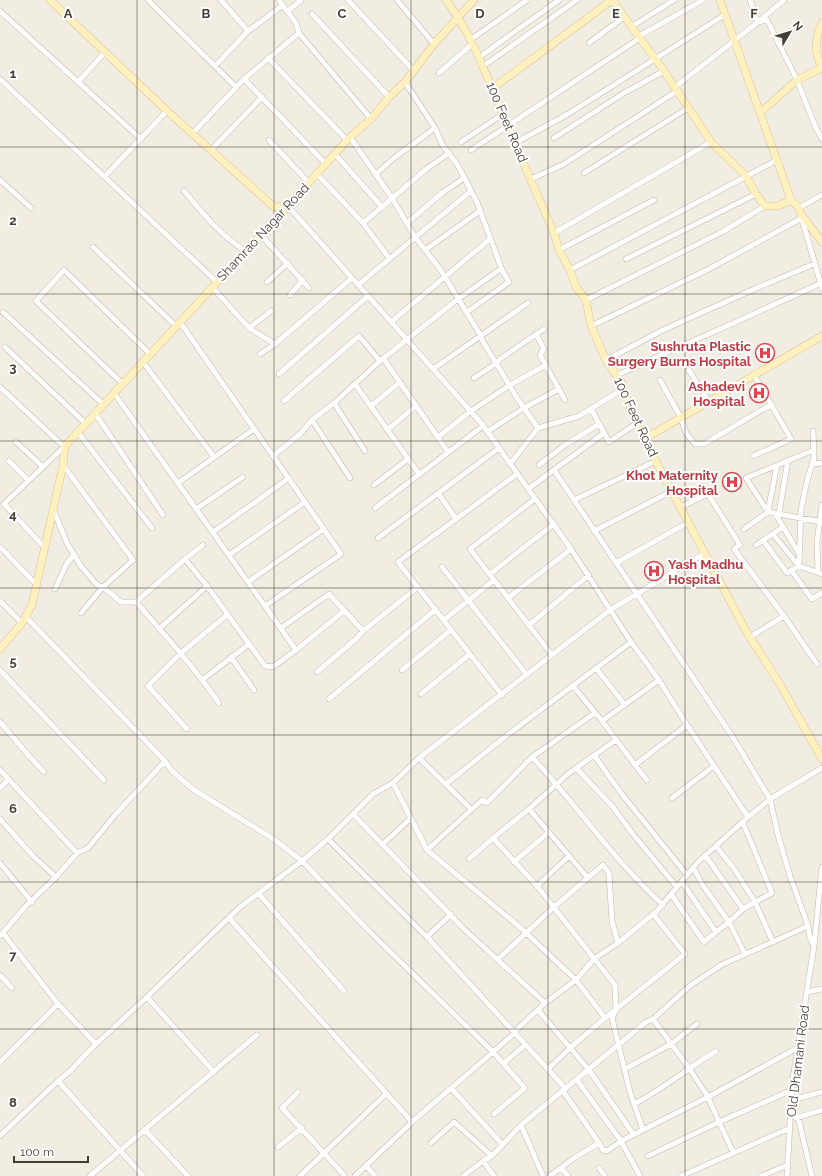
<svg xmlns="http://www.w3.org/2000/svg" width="822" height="1176" viewBox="0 0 822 1176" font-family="Raleway,sans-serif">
	<rect width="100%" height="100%" fill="#f2ede2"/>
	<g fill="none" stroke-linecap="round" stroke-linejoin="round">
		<g stroke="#c0b8a8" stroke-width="6">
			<path id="street" d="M 148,0 L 236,87
				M 221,0 L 248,31 L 283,5
				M 279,0 L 296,23 L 299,33 L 371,119
				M 348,0 L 414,71
				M 397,0 L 434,44
				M 750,0 L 758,22 L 784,0
				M 0,11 L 141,139
				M 288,11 L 301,0
				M 312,14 L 389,97
				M 631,27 L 674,0
				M 299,33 L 244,79 L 326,164
				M 639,36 L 703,0
				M 470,40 L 527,0
				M 589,43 L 624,17
				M 268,58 L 347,140
				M 478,58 L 559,0
				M 215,66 L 248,31
				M 482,67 L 577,0
				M 439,73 L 472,44
				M 0,79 L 217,282
				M 78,82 L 105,52
				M 405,82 L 435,128 L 443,146 L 457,164 L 477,202 L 502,270
				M 675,87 L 758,22 L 767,20 L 797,80 L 815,126 L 822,139
				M 192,134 L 244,79
				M 350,137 L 392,198 L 415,237 L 440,269 L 481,336 L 482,340 L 517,398 L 538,428
				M 554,138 L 624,93 L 664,71
				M 269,140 L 309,183
				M 461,142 L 503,114
				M 515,143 L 568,114 L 726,14
				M 211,150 L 262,97
				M 471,150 L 640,38
				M 335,154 L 382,207 L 425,170 L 449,153
				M 584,173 L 688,108
				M 317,174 L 363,223 L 389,258
				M 376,174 L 394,158 L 435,128
				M 105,176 L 167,111
				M 531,179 L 564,164 L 677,91
				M 0,180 L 31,208
				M 184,191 C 202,212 221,237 246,251
				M 288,206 L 482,424 L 571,549 L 631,642 L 659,680 L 687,725 L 748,817
				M 799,208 L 822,195
				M 801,216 L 822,288
				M 363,223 L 382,207
				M 407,223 L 442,193 L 464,178
				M 554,233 L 711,142
				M 261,235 L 309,288
				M 93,247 L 176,326
				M 425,250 L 480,211
				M 559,250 L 654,200
				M 626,259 L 756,194
				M 570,270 L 777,160
				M 267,282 L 288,263
				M 358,285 L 471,191
				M 212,287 L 249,328 L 271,311
				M 290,295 L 303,280
				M 586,300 L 722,232 L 765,206
				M 3,312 L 103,404
				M 180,322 L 341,554 L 265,606
				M 391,322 L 490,239
				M 591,326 L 707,270 L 802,218
				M 249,328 L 275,344
				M 536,334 L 544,349 L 540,355 L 565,400
				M 5,347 L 85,423
				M 260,354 L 275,344 L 352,278
				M 383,358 L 448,452
				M 606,360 L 663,330 L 752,290 L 814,264
				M 143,362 L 214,457
				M 433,369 L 528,303
				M 689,370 L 709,402
				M 279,374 L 368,296
				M 617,375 C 685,344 753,315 821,283
				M 474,378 L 497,363 L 500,359 L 544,329
				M 660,380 L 681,418 L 686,433 L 695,444 L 704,444 L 772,404
				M 122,383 L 36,301 L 64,270 L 150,354
				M 355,384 L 419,474
				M 0,387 L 59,442 L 65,446 L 4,504 L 44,547
				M 114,393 L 296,650
				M 284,401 L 359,336 L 380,361
				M 334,403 L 365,451
				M 371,406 L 400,382
				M 95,413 L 163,515
				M 387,430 L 416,406
				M 77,431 L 152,528
				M 813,431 L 814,458 L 807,481 L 801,510 L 799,566 L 822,574
				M 487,432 L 524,408 L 559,389
				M 604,433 L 609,442 L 637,423
				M 438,437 L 471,411 L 510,385 L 546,365
				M 16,442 L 42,466
				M 273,456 L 300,434 L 312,420
				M 753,456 L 791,439 L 754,375
				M 9,461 L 28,480
				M 510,464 L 538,428 L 579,416 L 623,389
				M 812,464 L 822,463
				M 63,465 L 133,560 L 103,587 L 81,613
				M 539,465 L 565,445 L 599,424
				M 554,470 L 732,736 L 770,799 L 778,835 L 790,876 L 808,926 L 810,938 L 814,946
				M 350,478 L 312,420 L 334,403 L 380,361 L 458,299 L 499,270 L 502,270 L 509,282 L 467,312
				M 178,483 L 254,429
				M 374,485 L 408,459
				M 528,489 L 604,433 L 591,409
				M 438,493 L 456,519
				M 535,499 L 470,549 L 552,655
				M 574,500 L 656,461
				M 681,507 L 708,494 L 740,545 L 734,549 L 784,616 L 817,664
				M 375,508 L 483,426
				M 53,509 L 67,543 L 81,566 L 97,585 L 103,587 L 121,602 L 136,602 L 185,559 L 203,545
				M 196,509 L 243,477
				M 768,511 L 777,465
				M 768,512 L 746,478 L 814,450
				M 775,513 L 798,552
				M 779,513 L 788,460
				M 744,529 L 768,512 L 822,522
				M 594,531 L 672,491
				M 213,532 L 289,478
				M 378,538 L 499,448
				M 763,540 L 787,573 L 799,566 L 773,534
				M 756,545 L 783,527
				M 0,547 L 36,584
				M 229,555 L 305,502
				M 185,559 L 207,586 L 265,666 L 273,667 L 296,650 L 344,611
				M 616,563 L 689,522
				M 442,567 L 527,675
				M 791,570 L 812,599 L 822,593
				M 818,573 L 817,542 L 822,505
				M 490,574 L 554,524
				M 248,582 L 324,529
				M 55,589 L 67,563 L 74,555
				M 508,598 L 571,549
				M 0,601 L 22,623
				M 136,602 C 165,635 194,667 219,703
				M 444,620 L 494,580
				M 529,625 L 589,575
				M 281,628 L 329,594 L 363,631
				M 159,629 L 207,586
				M 750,637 L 784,616
				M 231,657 L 254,690
				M 596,668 L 625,705
				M 0,670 L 104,780
				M 402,670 L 451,630
				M 317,672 L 356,639 L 363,631 L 418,587
				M 202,680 L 249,644
				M 659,680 L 602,721 L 635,765 L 687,725
				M 573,686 L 602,721
				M 421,694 L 470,654
				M 502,695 L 398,562 L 517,474
				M 329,699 L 435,610
				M 0,722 L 30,757 L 44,772
				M 187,729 L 148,686 L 181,653 L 227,615
				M 594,755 L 621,793 L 687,875
				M 532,757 C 577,805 614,861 663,905
				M 419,758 L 471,809
				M 165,761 L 172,771 L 194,790 L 275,840 L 302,861 L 371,933 L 493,1052 L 525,1088 L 494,1114
				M 635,765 L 647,780
				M 576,768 L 613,807 L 632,833 L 676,886
				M 0,770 L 77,853
				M 393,783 L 427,850 L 522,929 L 576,980 L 605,1018 L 685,954 L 653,914
				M 446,784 L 506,736 L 631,642
				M 0,788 L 9,779
				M 672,798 L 714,766
				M 529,809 L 569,773 L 616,740
				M 353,814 L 464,929 L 545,1003
				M 0,819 L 33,856 L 56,877
				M 493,838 L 537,886 L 615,985 L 616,1010 L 612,1018 L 630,1092 L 643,1130
				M 328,839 L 427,937 L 566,1089
				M 383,844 L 411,818
				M 716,846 L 735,870 L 755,902 L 772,893 L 743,823
				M 427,850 L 482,800 L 487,803 L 532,757 L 595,713
				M 705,855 L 743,909 L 729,922
				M 469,859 L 493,838 L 529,809 L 588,878
				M 514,862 L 549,832
				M 0,863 L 32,902
				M 693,867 L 702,884 L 729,922 L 716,932
				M 537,886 L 569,856
				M 259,894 L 344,991
				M 671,894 L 704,942 L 716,932 L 682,882
				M 743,909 L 755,902 L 773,942
				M 229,918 L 412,1122
				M 729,922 L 745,954
				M 3,933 L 58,1004 L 96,1044
				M 0,936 L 25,907 L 56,877 L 77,853 L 88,848 L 115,815 L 165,761 L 26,617
				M 427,937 L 451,914
				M 498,959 L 554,907 L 603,865 L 609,873 L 612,921 L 618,943
				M 0,975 L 12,988
				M 807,992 L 822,989
				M 147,997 L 214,1072
				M 538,1010 L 589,1070 L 634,1135
				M 653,1019 L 689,1068 L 708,1097 L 799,1047
				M 514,1032 L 545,1003 L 576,980 L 595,958 L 618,943 L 657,911 L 698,862 L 748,817 L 770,799 L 822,768
				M 0,1062 L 58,1004
				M 504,1063 L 525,1045
				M 548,1069 L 570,1048 L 605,1018
				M 625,1069 L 671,1044 L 697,1024
				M 577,1080 L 621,1141 L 607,1151 L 603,1150 L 599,1143
				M 58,1081 L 143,1176
				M 451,1088 L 502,1144
				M 298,1092 L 282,1108 L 345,1176
				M 792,1100 L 822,1092
				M 634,1104 C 663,1089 688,1068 716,1051
				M 798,1117 L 812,1176
				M 796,1118 L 822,1110
				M 521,1125 L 543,1176
				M 145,1130 L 188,1176
				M 0,1136 L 58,1081 L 68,1073 L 96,1044 L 147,997 L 240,907 L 302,861 L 328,839 L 373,794 L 393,783 L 419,758 L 610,610 L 705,553
				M 431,1143 L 454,1122 L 492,1156
				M 278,1147 L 302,1128
				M 648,1156 L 719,1122 L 733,1152
				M 483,1161 L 494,1176
				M 366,1166 L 375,1176
				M 561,1168 L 568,1176
				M 599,1168 L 605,1176
				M 90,1176 L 257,1035
				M 300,1176 L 386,1094
				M 355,1176 L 412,1122 L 515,1033
				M 463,1176 L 483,1161 L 492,1156 L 521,1125 L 646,1022 L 653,1019 L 691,985 L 721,965 L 808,926
				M 550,1176 L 574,1158 L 599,1143 L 563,1091
				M 640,1176 L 621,1141 L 708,1097 L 719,1122 L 792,1090
				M 681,1176 L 790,1128
				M 761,1176 L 788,1165
				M 787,1176 L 792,1085 L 814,946 L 822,867"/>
		</g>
		<g stroke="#d7c492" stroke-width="8">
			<path id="secondary" d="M 50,0 L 165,109 L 274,207 L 288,206
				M 446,0 C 471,33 487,76 503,115 C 519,154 537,194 554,233 L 559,250 L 570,270 L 576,287 L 586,300 L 591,326 L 606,360 L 623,385 L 623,389 L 644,439 L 746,631 L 781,686 L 822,759
				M 612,0 L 664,71 L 711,142 L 746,176 L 756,194 L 765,206 L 778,206 L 791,200
				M 720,0 L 791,200 L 799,208 L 801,214 L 822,242
				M 822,23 C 815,36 814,55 822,67
				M 493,88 L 612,0
				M 761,112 L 797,80 L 822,68
				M 644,439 L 822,336
				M 0,649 L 22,623 L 32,605 L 63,465 L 65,446 L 288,206 L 350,137 L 371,119 L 389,97 L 405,82 L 434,44 L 474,0"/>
		</g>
		<use href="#street" stroke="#fff" stroke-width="5"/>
		<use href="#secondary" stroke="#fff0bf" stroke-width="7"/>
	</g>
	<path fill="none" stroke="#443d33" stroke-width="1" stroke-opacity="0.55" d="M 137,0 L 137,1176M 274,0 L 274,1176M 411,0 L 411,1176M 548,0 L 548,1176M 685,0 L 685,1176M 0,147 L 822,147M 0,294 L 822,294M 0,441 L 822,441M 0,588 L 822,588M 0,735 L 822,735M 0,882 L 822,882M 0,1029 L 822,1029"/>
	<defs>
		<g id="hospital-ring" transform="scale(1)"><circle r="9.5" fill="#fff" stroke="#e0444e" stroke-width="1.5"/><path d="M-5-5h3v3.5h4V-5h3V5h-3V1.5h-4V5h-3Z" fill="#e0444e"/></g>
	</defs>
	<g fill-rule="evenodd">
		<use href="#hospital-ring" x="765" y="353"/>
		<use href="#hospital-ring" x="759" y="393"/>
		<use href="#hospital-ring" x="732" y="482"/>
		<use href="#hospital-ring" x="654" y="571"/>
	</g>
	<g text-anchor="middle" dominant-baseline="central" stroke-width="4" stroke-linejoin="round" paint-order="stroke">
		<g font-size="13" fill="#443d33" stroke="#fff">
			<text transform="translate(507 122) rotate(67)">100 Feet Road</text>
			<text transform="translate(263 232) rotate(-47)">Shamrao Nagar Road</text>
			<text transform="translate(636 417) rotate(65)">100 Feet Road</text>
			<text transform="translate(798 1061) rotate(-83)">Old Dhamani Road</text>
		</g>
		<g font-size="13" font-weight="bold" fill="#be3a42" stroke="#fff" text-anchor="end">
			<text x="751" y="346">Sushruta Plastic<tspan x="751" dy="15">Surgery Burns Hospital</tspan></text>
			<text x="745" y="386">Ashadevi<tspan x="745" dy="15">Hospital</tspan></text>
			<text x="718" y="475">Khot Maternity<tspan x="718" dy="15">Hospital</tspan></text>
			<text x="668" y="564" text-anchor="start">Yash Madhu<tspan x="668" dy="15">Hospital</tspan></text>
		</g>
	</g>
	<g font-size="13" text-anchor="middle" font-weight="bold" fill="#443d33" stroke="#fff" stroke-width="4" stroke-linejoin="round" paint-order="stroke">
		<text x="68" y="18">A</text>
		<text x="206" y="18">B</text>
		<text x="342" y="18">C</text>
		<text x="480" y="18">D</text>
		<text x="616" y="18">E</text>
		<text x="754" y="18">F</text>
		<text x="13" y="78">1</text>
		<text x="13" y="225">2</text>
		<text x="13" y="372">3</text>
		<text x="13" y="519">4</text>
		<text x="13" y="666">5</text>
		<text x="13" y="813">6</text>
		<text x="13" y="960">7</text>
		<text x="13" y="1107">8</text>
	</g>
	<g transform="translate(790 32) rotate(52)" stroke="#ffffff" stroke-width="3" paint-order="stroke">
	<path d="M0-3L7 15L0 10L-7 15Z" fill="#443d33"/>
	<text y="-6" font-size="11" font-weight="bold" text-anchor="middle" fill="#443d33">N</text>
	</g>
	<path d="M14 1156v6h74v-6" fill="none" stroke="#443d33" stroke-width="2"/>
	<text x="20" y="1156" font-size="12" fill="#443d33" stroke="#ffffff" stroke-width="3" paint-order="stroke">100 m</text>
</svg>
